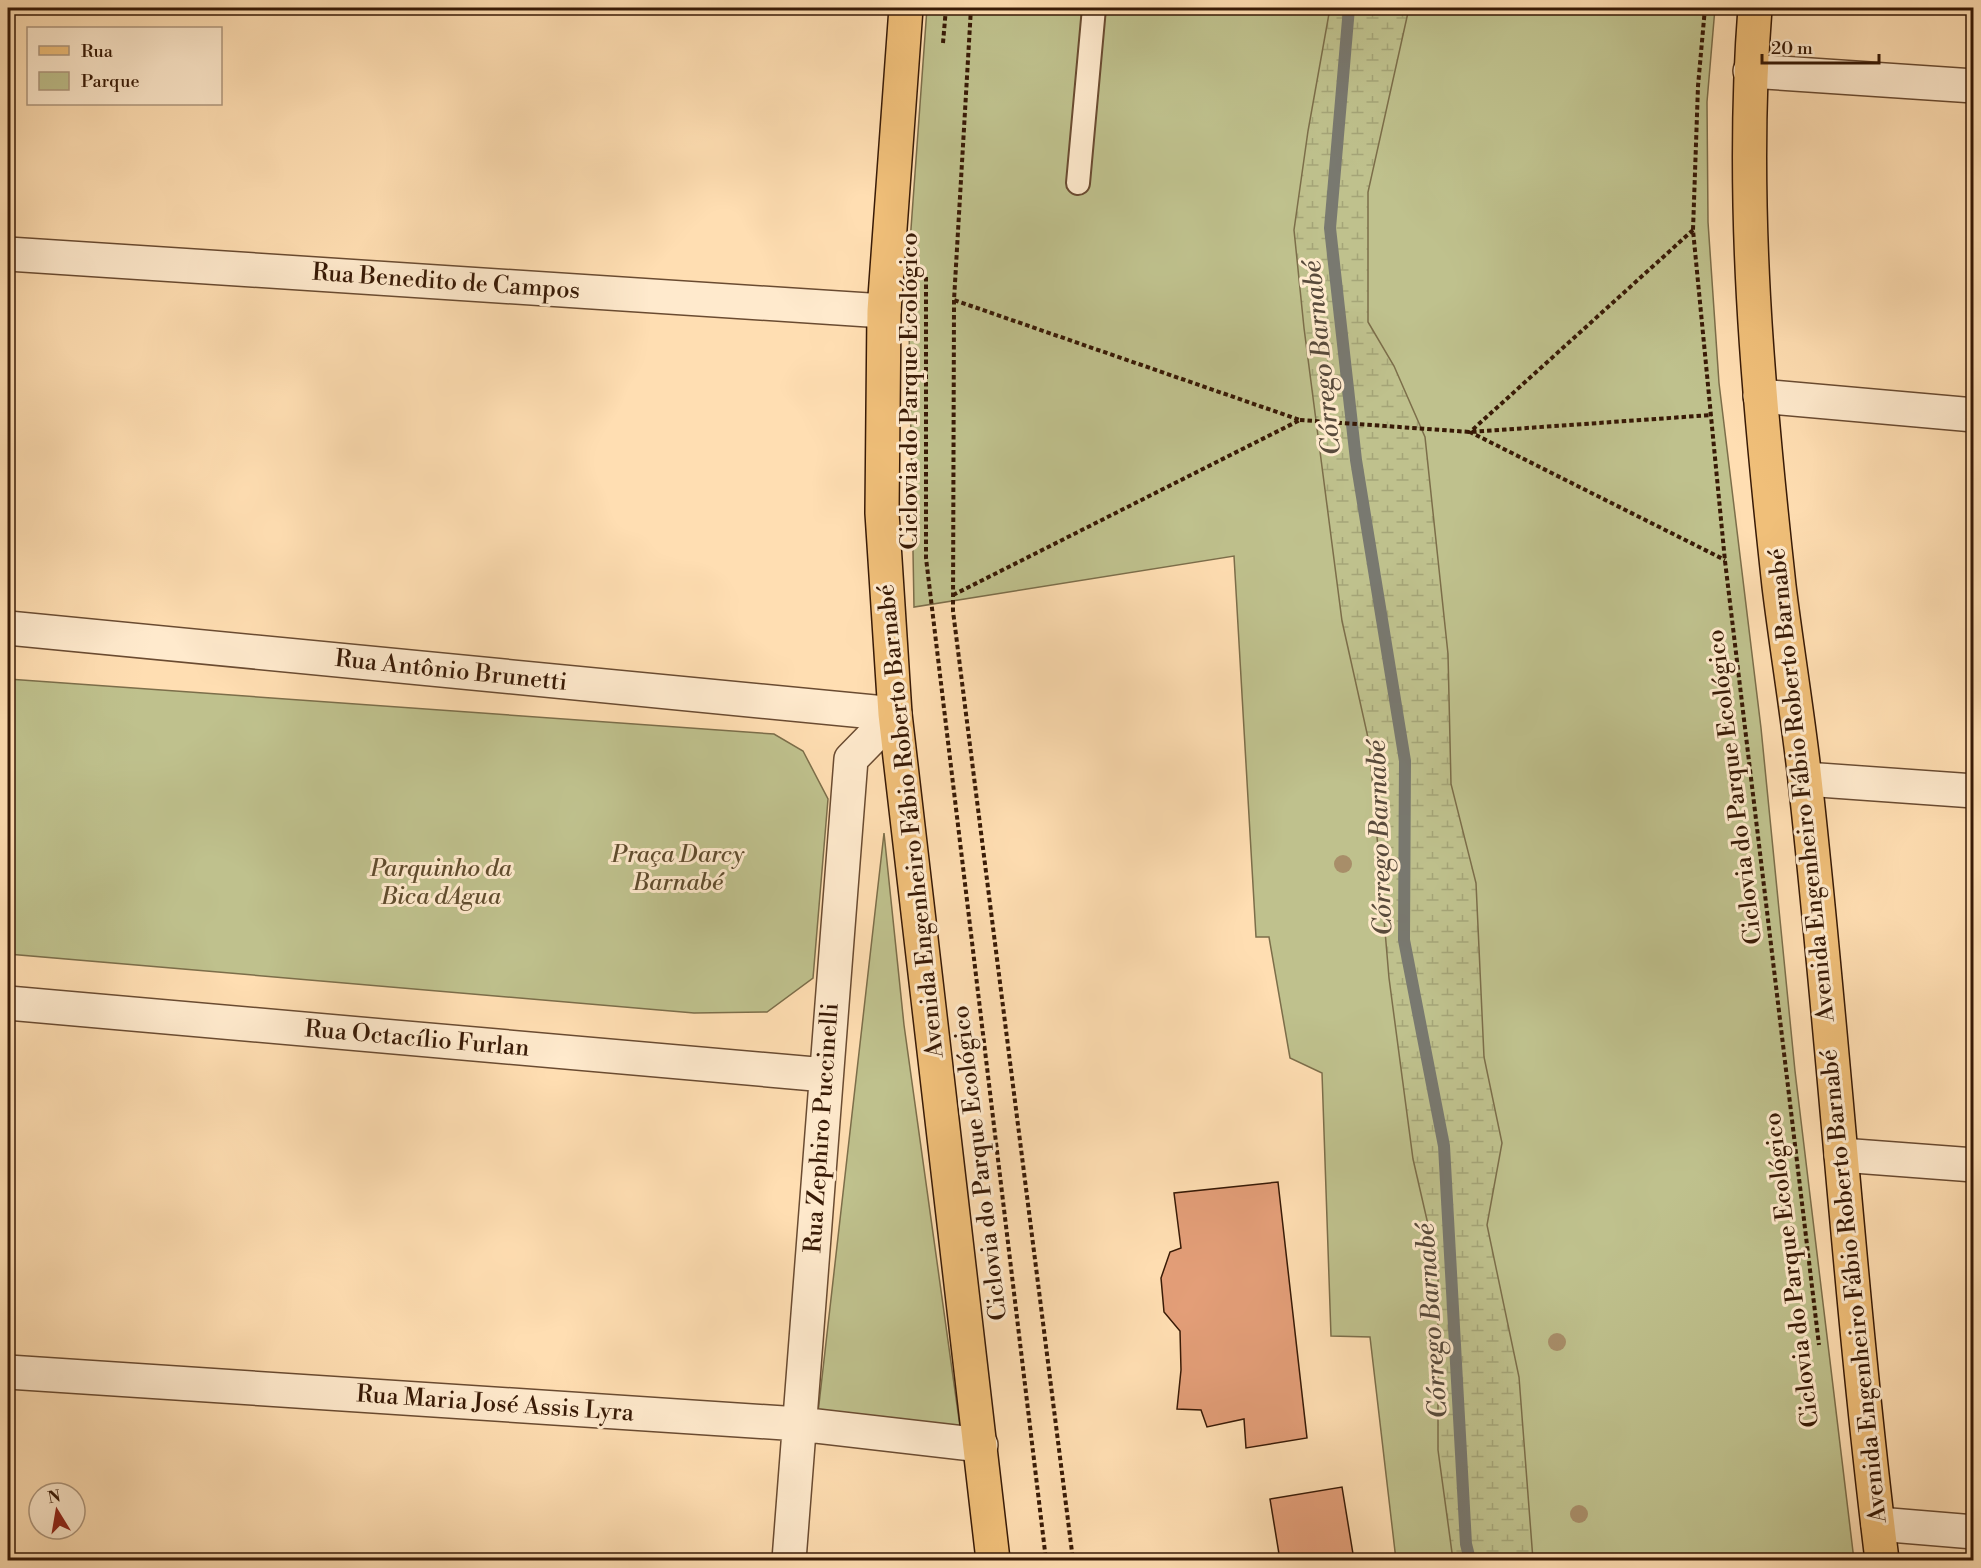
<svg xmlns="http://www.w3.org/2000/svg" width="1981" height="1568" viewBox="0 0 1981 1568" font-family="'Libre Bodoni',serif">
	<defs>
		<pattern id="wetland-marsh" width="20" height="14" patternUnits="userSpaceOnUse" patternTransform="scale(1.5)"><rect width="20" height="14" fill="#bfc18d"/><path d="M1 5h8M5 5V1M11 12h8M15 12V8" fill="none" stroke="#a5a578"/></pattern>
	</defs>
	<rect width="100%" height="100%" fill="#ffdeb2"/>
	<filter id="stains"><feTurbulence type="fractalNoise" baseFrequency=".00333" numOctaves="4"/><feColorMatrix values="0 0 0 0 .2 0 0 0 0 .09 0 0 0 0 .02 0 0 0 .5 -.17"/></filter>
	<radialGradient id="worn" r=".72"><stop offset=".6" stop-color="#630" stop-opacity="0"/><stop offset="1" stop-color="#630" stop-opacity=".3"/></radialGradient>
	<path fill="#bfc18d" stroke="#7c6e4a" stroke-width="1.5" d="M 927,8 L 1715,8 L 1707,102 L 1708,222 L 1719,383 L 1761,728 L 1795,1071 L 1854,1560 L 1396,1560 L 1370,1337 L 1331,1336 L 1322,1073 L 1290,1058 L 1269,937 L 1256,937 L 1234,556 L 914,607 L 908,270 Z
		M 8,679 L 774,734 L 803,751 L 828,799 L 813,978 L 767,1012 L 694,1013 L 8,954 Z
		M 884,833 L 904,1025 L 960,1427 L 818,1413 Z"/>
	<path fill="url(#wetland-marsh)" stroke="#7c6e4a" stroke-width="1.5" d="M 1330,8 L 1409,8 L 1368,192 L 1368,322 L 1394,366 L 1425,437 L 1448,654 L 1451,784 L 1476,883 L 1484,1057 L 1502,1143 L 1487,1225 L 1519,1377 L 1533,1560 L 1453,1560 L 1438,1450 L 1438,1268 L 1413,1159 L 1389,978 L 1369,742 L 1342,621 L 1304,328 L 1294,230 L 1308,131 Z"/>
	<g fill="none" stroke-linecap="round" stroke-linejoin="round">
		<path stroke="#797970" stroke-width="12" d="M 1349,8 L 1330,228 L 1356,460 L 1405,761 L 1404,940 L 1444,1146 L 1466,1544 L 1470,1560"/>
	</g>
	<path fill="#e39e78" stroke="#381a06" stroke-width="1.5" d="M 1278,1182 L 1307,1438 L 1246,1448 L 1244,1419 L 1207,1427 L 1201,1410 L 1177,1409 L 1181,1370 L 1180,1331 L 1164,1312 L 1161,1278 L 1170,1252 L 1181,1248 L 1174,1193 Z
		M 1342,1487 L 1354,1560 L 1280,1560 L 1270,1499 Z"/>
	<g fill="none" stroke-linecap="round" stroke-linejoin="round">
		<g stroke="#6a4b31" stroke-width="26">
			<path id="service" d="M 1078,183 L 1094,8"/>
		</g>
		<g stroke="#6a4b31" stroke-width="36">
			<path id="minor" d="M 1750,71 L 1974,86
				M 8,254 L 884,311
				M 1760,396 L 1974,415
				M 8,628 L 895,714
				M 1805,779 L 1974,791
				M 8,1003 L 826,1075
				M 1841,1155 L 1974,1165
				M 8,1372 L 799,1424 L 981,1445
				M 1878,1524 L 1974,1532
				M 789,1560 L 851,759 L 895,714"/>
		</g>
		<g stroke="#381a06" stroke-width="36">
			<path id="primary" d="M 906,8 L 884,311 L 882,513 L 895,714 L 993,1560
				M 1755,8 C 1740,200 1758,395 1779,586 C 1787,651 1798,716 1805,780 C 1834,1040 1850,1301 1882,1560"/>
		</g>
		<path stroke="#381a06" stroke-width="4" stroke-dasharray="4.5 3" stroke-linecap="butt" d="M 971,8 L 954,300 L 953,611 L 1073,1560
			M 1705,8 L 1698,86 L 1693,230 L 1725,561 L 1819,1345
			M 943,43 L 946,8
			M 1693,230 L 1470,432 L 1725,560
			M 926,277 L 926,558 L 1046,1560
			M 1300,420 L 1470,432 L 1712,415
			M 953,595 L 1300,420 L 954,300"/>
		<use href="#service" stroke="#ffeacd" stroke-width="22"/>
		<use href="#minor" stroke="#ffeacd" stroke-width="33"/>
		<use href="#primary" stroke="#f0bf79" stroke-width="33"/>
	</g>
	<g fill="#a88e69">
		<circle cx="1343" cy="864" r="9"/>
		<circle cx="1557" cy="1342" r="9"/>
		<circle cx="1579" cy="1514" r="9"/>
	</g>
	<g text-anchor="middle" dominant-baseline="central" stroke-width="6" stroke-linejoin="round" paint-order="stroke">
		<g font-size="24" fill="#381a06" stroke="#ffeacd">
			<text transform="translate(446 282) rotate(4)">Rua Benedito de Campos</text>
			<text transform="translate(910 391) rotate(-90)">Ciclovia do Parque Ecológico</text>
			<text transform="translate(451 671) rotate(6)">Rua Antônio Brunetti</text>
			<text transform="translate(1802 785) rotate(-96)">Avenida Engenheiro Fábio Roberto Barnabé</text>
			<text transform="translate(1735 787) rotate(-97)">Ciclovia do Parque Ecológico</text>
			<text transform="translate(911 821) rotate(-96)">Avenida Engenheiro Fábio Roberto Barnabé</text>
			<text transform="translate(417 1039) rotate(5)">Rua Octacílio Furlan</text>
			<text transform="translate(822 1128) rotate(-86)">Rua Zephiro Puccinelli</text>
			<text transform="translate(980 1163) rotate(-97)">Ciclovia do Parque Ecológico</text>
			<text transform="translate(1792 1270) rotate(-97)">Ciclovia do Parque Ecológico</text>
			<text transform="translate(1854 1286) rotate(-96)">Avenida Engenheiro Fábio Roberto Barnabé</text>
			<text transform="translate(495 1404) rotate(4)">Rua Maria José Assis Lyra</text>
		</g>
		<g font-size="24" font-style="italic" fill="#604c2e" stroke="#ffeacd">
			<text x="678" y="855">Praça Darcy<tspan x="678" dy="28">Barnabé</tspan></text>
			<text x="441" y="869">Parquinho da<tspan x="441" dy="28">Bica dAgua</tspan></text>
		</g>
		<g font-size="26" font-style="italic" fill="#584a3b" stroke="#ffeacd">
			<text transform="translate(1322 358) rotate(-96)">Córrego Barnabé</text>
			<text transform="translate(1380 838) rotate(-92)">Córrego Barnabé</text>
			<text transform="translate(1432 1321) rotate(-94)">Córrego Barnabé</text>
		</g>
	</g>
	<rect width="1981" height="1568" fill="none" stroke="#ffdeb2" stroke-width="30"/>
	<rect x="9" y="9" width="1963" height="1550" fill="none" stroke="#381a06" stroke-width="3"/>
	<rect x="15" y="15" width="1951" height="1538" fill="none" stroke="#381a06" stroke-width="1.5"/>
	<rect x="27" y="27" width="195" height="78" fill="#ffeacd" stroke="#af977d" stroke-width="1.5"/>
	<rect x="39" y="46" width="30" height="9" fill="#f0bf79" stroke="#af977d" stroke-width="1.5"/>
	<text x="81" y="57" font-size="18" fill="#381a06">Rua</text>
	<rect x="39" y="72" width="30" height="18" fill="#bfc18d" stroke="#af977d" stroke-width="1.5"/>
	<text x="81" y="87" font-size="18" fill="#381a06">Parque</text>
	<g transform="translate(57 1511) rotate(349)"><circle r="28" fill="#ffeacd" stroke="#af977d" stroke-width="1.5"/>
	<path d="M0-4.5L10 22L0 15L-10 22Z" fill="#8f2418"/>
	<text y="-9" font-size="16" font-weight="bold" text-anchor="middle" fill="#381a06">N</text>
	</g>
	<path d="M1762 54v9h117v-9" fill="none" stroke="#381a06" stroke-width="3"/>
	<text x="1771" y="54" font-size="18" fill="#381a06" stroke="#ffeacd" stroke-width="4.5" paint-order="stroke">20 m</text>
	<rect width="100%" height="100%" filter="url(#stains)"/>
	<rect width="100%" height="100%" fill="url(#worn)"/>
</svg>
